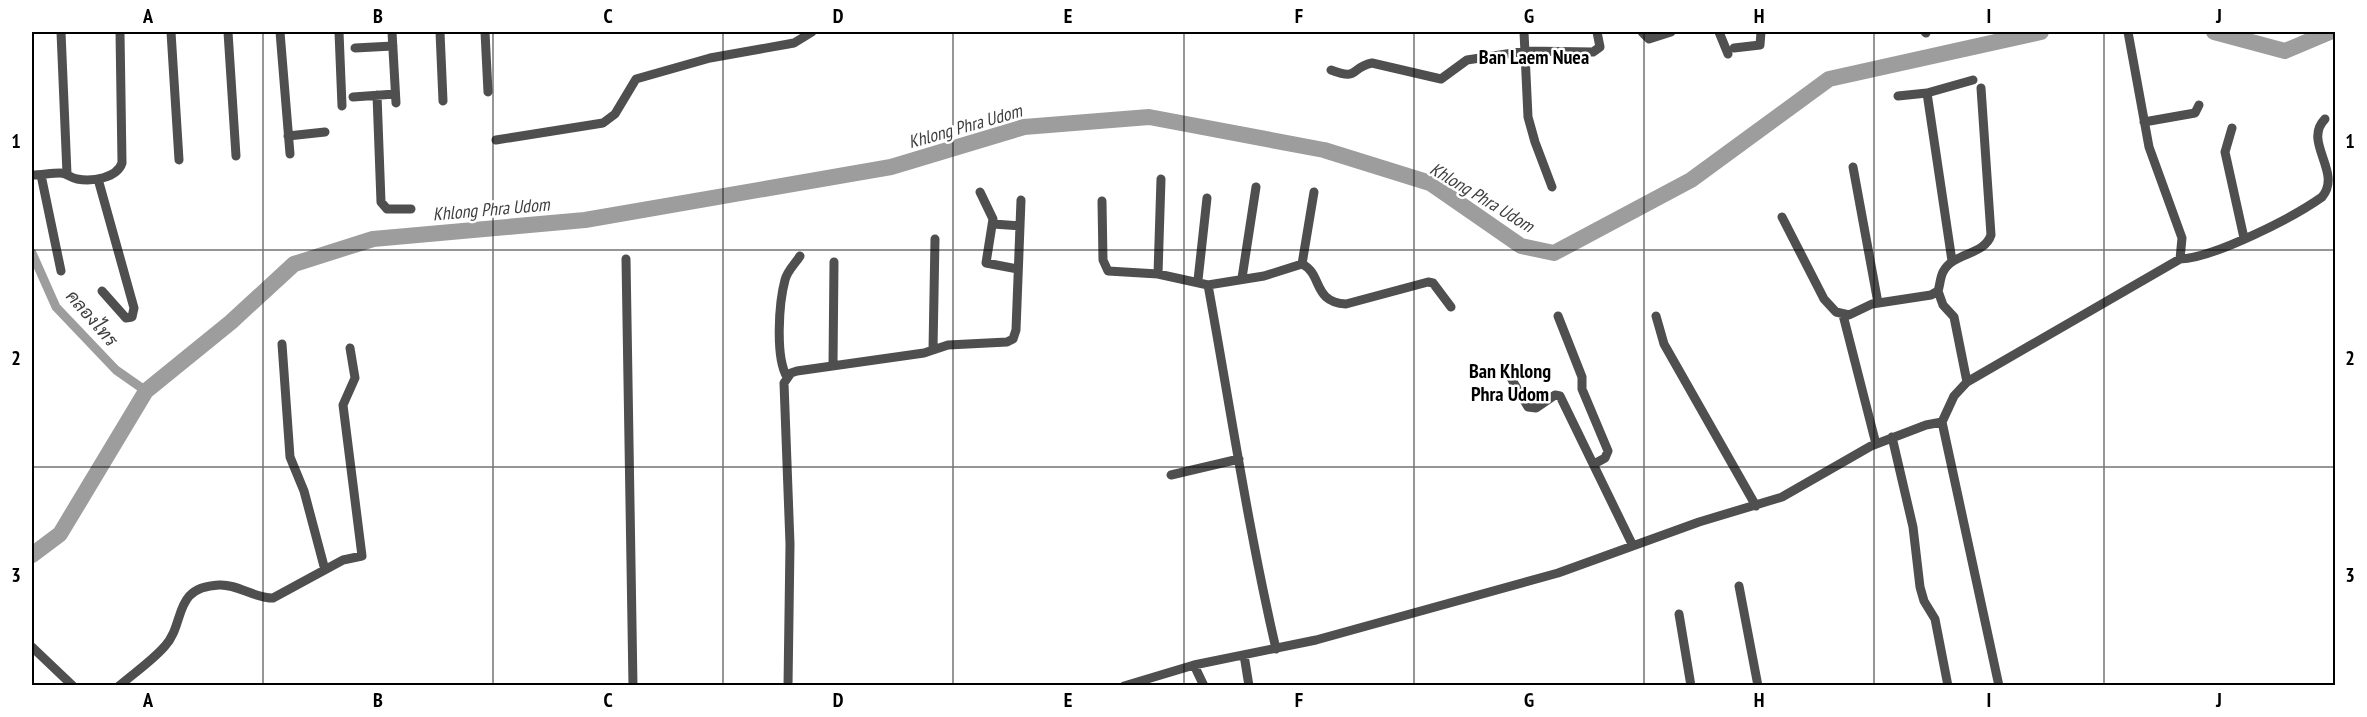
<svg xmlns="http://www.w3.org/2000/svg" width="2367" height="717" viewBox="0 0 2367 717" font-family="'PT Sans Narrow',Sarabun,sans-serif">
	<rect width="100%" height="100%" fill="#fff"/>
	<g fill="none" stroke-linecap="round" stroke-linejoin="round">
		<path stroke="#9d9d9d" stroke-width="9" d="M 32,253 L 56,307 L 116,370 L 146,391"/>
		<path stroke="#9d9d9d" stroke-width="16" d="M 2214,32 L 2285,51 L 2330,32
			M 32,555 L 60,534 L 146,391 L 231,322 L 294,264 L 373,239 L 585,220 L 891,167 L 1024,127 L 1149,117 L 1324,150 L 1430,183 L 1521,246 L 1554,253 L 1691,180 L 1829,79 L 2041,32"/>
		<path stroke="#4f4f4f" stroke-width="9" d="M 61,32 L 67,174
			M 171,32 L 179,160
			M 228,32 L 236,156
			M 280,32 L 290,154
			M 339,32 L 342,106
			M 392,32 L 396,103
			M 440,32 L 443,101
			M 485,32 L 488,92
			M 1524,32 L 1528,117 L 1535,142 L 1552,187
			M 1642,32 L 1649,39 L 1671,32
			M 1719,32 L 1728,54
			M 1925,32 L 1926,33
			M 355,48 L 393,46
			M 1734,48 L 1760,45 L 1761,32
			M 1331,70 C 1360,81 1349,68 1372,63 L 1441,79 L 1467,60 L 1526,51 L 1593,52 L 1600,47 L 1597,32
			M 1927,93 L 1973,80
			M 377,95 L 381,202 L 387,209 L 411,209
			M 1898,96 L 1927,93 L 1952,261
			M 353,97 L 395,94
			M 2144,122 L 2195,113 L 2199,105
			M 2232,128 L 2225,152 L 2244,238
			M 288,136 L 325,132
			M 496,140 L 603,123 L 615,114 L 636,79 L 710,58 L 794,43 L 812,32
			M 1853,167 L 1878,303
			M 32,175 C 41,175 51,173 60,173 C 67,173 70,178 77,179 C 92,182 117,178 122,163 L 120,32
			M 41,175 L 61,271
			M 98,179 L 134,308 L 132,317 L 126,318 L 102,291
			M 980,192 L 993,219 L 986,263 L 1018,269
			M 1102,201 L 1103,260 L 1108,271 L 1158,274 L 1208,285 L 1264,276 L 1302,264 C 1323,274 1312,302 1346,304 L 1428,282 L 1433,283 L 1451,307
			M 1782,217 L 1824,299 L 1836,312 L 1849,315 L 1872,304 L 1931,295 L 1938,291 L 1943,305 L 1954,317 L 1967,382
			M 993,224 L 1020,226
			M 626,259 L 633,686
			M 2180,259 C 2214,258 2294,217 2322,197 C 2343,172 2302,142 2325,119
			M 1302,264 L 1314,192
			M 1158,274 L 1161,179
			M 1242,278 L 1256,187
			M 1198,280 L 1207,198
			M 1208,285 C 1230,406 1248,528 1276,649
			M 1938,291 C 1940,285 1940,278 1943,272 C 1953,252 1984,256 1991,235 L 1981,88
			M 1843,315 L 1876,444
			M 1558,316 L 1582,377 L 1582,389 L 1608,451 L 1605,458 L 1594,464
			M 1656,316 L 1664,344 L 1756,506
			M 282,344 L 290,457 L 304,491 L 325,570
			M 933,350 L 935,239
			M 833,365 L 834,262
			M 1508,373 L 1528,407 L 1536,408 L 1555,395 L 1560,396 L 1633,546
			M 787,377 C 775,357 779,302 785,280 C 787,271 795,264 800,256
			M 1892,437 L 1913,527 L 1920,587 L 1924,601 L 1935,619 L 1948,686
			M 1171,475 L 1239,459
			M 1739,586 L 1758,686
			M 1679,614 L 1691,686
			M 32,647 L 73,686
			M 1244,655 L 1249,686
			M 1194,665 L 1204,686
			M 119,686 C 134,673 152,661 165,646 C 186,623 172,587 219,585 C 238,584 253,598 273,598 L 343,560 L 362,556 L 343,405 L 355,378 L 350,348
			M 788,686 L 790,544 L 784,383 L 791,373 L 797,371 L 924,353 L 948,345 L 1007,342 L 1013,339 L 1016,330 L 1021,200
			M 1124,686 L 1194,665 L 1316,640 L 1558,573 L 1699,522 L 1782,497 L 1871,446 L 1926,425 L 1942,422
			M 1999,686 L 1942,422 L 1954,396 L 1967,382 L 2180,259 L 2182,238 L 2149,147 L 2128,32"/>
	</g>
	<path fill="none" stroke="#000" stroke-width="1.5" stroke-opacity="0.55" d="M 263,32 L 263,686M 493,32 L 493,686M 723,32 L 723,686M 953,32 L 953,686M 1184,32 L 1184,686M 1414,32 L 1414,686M 1644,32 L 1644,686M 1874,32 L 1874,686M 2104,32 L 2104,686M 32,250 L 2336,250M 32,467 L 2336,467"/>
	<g text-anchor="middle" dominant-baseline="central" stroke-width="5" stroke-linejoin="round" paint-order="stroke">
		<g font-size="18" font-style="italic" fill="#3e3e3e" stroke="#fff">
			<text transform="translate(965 126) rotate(-16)">Khlong Phra Udom</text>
			<text transform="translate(1482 197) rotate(31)">Khlong Phra Udom</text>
			<text transform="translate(491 209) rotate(-5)">Khlong Phra Udom</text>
			<text transform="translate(92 318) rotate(49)">คลองไทร</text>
		</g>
		<g font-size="20" font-weight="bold" fill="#000" stroke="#fff">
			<text x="1534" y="57">Ban Laem Nuea</text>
			<text x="1510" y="371">Ban Khlong<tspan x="1510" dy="23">Phra Udom</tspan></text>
		</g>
	</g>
	<rect width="2367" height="717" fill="none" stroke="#ffffff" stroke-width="66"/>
	<rect x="33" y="33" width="2301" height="651" fill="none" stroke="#000" stroke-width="2"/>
	<g font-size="20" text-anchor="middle" font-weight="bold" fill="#000">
		<text x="148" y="23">A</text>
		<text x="378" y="23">B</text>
		<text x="608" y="23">C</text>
		<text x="838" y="23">D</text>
		<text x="1068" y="23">E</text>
		<text x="1299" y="23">F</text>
		<text x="1529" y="23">G</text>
		<text x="1759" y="23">H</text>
		<text x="1989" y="23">I</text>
		<text x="2219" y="23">J</text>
		<text x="16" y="148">1</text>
		<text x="2350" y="148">1</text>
		<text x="16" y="365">2</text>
		<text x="2350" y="365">2</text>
		<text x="16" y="582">3</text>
		<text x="2350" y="582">3</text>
		<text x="148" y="707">A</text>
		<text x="378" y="707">B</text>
		<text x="608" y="707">C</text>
		<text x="838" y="707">D</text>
		<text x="1068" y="707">E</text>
		<text x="1299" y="707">F</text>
		<text x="1529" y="707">G</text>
		<text x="1759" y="707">H</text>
		<text x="1989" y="707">I</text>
		<text x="2219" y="707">J</text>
	</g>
</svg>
